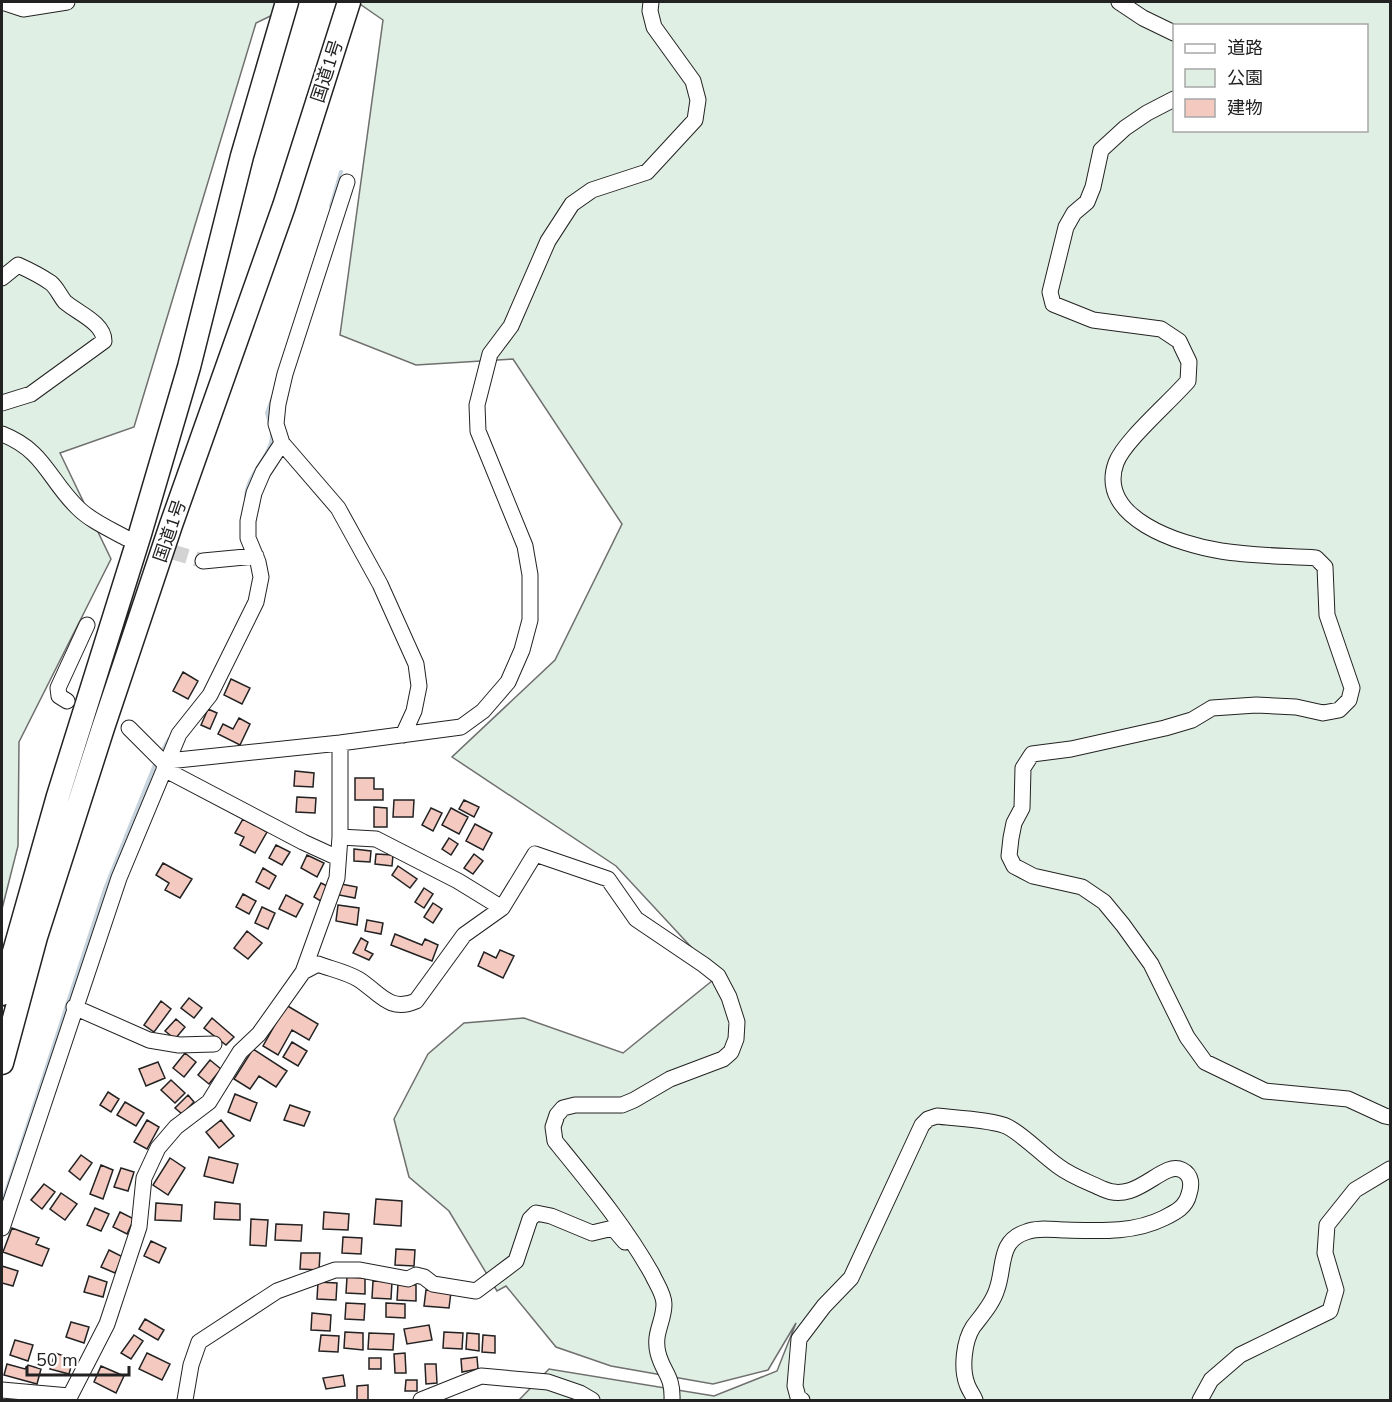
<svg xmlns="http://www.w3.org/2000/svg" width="1392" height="1402" viewBox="0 0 1392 1402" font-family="'Nunito Sans','Noto Sans JP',sans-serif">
	<rect width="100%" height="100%" fill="#fff"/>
	<path fill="#e0efe3" stroke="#6f6f6f" stroke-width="1.5" fill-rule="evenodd" d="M 2,2 L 299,2 L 256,23 L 134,427 L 60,453 L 111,559 L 19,742 L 18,846 L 2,909 Z
		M 357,2 L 1390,2 L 1390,1400 L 519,1400 L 549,1369 L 714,1396 L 777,1371 L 796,1323 L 768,1370 L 713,1384 L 611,1366 L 556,1347 L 506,1286 L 497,1291 L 449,1211 L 409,1177 L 394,1119 L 428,1054 L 464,1023 L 524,1018 L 623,1053 L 718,976 L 616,866 L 452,757 L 555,660 L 622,524 L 513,359 L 416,365 L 340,335 L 383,20 ZM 1174,26 L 1366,26 L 1366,130 L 1174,130 Z"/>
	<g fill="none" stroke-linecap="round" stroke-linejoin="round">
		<path stroke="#c7d3dd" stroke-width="4" d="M 331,206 L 341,172
			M 270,424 L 267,413 L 273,397
			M 246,498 C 246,474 273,455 272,434
			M 161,753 L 169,739
			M 2,1204 L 105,889 L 156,762"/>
	</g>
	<path fill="#f3c9c0" stroke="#222" stroke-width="1.5" d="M 183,672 L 198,681 L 188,699 L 173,691 Z
		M 231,679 L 250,688 L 242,704 L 224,695 Z
		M 208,709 L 217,713 L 210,729 L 201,725 Z
		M 239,718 L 250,724 L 240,745 L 218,734 L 223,724 L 233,729 Z
		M 295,771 L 314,773 L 313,787 L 294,786 Z
		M 355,778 L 374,778 L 374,789 L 383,789 L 383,800 L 355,800 Z
		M 297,797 L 316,798 L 315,813 L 296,812 Z
		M 394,800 L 414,800 L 413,817 L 393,817 Z
		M 464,800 L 479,807 L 474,817 L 459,809 Z
		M 374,807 L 387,808 L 387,827 L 374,827 Z
		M 431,808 L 442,813 L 433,831 L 422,825 Z
		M 451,808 L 468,817 L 459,834 L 442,825 Z
		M 243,819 L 267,832 L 255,853 L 240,845 L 244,837 L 235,833 Z
		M 475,824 L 492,833 L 483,850 L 466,841 Z
		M 449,838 L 458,844 L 451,855 L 442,849 Z
		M 276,845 L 290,852 L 282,865 L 269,858 Z
		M 354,849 L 371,851 L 370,862 L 354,861 Z
		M 376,854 L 393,855 L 392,866 L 375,864 Z
		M 474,854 L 483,861 L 473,874 L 464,868 Z
		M 307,855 L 324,863 L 317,877 L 301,868 Z
		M 163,863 L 192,879 L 180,898 L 165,890 L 169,883 L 156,875 Z
		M 398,866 L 417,879 L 410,888 L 392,875 Z
		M 263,868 L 276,876 L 269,889 L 256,882 Z
		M 321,883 L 331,888 L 324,903 L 314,897 Z
		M 341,884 L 357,887 L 355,898 L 339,895 Z
		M 424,888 L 433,894 L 424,908 L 415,902 Z
		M 243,894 L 256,901 L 249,914 L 236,907 Z
		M 286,895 L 303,904 L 296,917 L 279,909 Z
		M 433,903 L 442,909 L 433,923 L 424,917 Z
		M 338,905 L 359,908 L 357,925 L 336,921 Z
		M 262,907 L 275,913 L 268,929 L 255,923 Z
		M 367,920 L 383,923 L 381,934 L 365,931 Z
		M 247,931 L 262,943 L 248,959 L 234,948 Z
		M 395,934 L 422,945 L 425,939 L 438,945 L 432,961 L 391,945 Z
		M 361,938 L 368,942 L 365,950 L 373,954 L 369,960 L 353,953 Z
		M 500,950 L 514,956 L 503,978 L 478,966 L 484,952 L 496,958 Z
		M 189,998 L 202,1008 L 194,1018 L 181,1008 Z
		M 161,1001 L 171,1009 L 154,1032 L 144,1025 Z
		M 286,1005 L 318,1024 L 309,1040 L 292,1030 L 278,1055 L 263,1046 Z
		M 212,1018 L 234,1037 L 226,1045 L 204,1028 Z
		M 176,1019 L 185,1027 L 175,1039 L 165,1031 Z
		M 292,1042 L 307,1051 L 298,1066 L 283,1057 Z
		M 253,1049 L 287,1071 L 276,1087 L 259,1076 L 250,1089 L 234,1079 Z
		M 185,1053 L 196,1062 L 184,1077 L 173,1068 Z
		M 210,1060 L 221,1069 L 209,1084 L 198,1075 Z
		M 158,1062 L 165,1078 L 146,1086 L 139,1069 Z
		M 171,1080 L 185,1093 L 175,1103 L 161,1090 Z
		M 108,1092 L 119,1099 L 111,1112 L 100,1105 Z
		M 235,1094 L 257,1103 L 250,1121 L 228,1112 Z
		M 188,1095 L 194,1102 L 182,1114 L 175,1108 Z
		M 125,1102 L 144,1113 L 136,1126 L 117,1115 Z
		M 290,1105 L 310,1112 L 304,1126 L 284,1120 Z
		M 147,1120 L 159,1127 L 147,1149 L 134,1142 Z
		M 221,1120 L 234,1136 L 219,1148 L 206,1132 Z
		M 81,1155 L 92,1163 L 80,1180 L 69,1171 Z
		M 209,1157 L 238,1164 L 233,1183 L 204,1176 Z
		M 170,1158 L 185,1168 L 168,1195 L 153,1185 Z
		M 101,1165 L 113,1170 L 103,1199 L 90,1194 Z
		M 121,1168 L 134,1172 L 128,1191 L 114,1187 Z
		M 44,1184 L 55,1192 L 42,1209 L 31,1200 Z
		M 61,1193 L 77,1204 L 65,1220 L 50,1209 Z
		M 376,1199 L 402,1201 L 401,1226 L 374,1224 Z
		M 215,1202 L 240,1204 L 240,1220 L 214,1219 Z
		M 156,1203 L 182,1205 L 181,1221 L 155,1220 Z
		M 95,1208 L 109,1214 L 101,1231 L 87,1225 Z
		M 120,1212 L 134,1219 L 127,1234 L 113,1227 Z
		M 324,1212 L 349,1214 L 348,1230 L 323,1229 Z
		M 251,1219 L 268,1220 L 266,1246 L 250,1245 Z
		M 276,1224 L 302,1225 L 301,1241 L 275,1240 Z
		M 12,1228 L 39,1238 L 36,1244 L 49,1249 L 42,1266 L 3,1252 Z
		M 343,1237 L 362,1238 L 361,1254 L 342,1253 Z
		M 151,1241 L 166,1248 L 159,1263 L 144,1256 Z
		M 396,1249 L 415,1250 L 414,1266 L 395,1265 Z
		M 109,1250 L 123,1257 L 115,1273 L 101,1267 Z
		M 301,1253 L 320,1253 L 319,1270 L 300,1269 Z
		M 2,1266 L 18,1271 L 13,1286 L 2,1283 Z
		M 89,1276 L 107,1282 L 103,1297 L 84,1292 Z
		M 347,1277 L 365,1278 L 365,1294 L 346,1293 Z
		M 373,1281 L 392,1282 L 391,1299 L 372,1298 Z
		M 318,1282 L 337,1283 L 336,1300 L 317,1299 Z
		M 398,1284 L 416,1285 L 416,1301 L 397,1300 Z
		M 426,1290 L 451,1292 L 449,1308 L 424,1306 Z
		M 346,1303 L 365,1304 L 364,1320 L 345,1319 Z
		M 386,1303 L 405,1304 L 405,1318 L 386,1317 Z
		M 312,1313 L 331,1315 L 330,1331 L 311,1330 Z
		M 145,1319 L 164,1330 L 158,1340 L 139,1329 Z
		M 71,1322 L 89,1327 L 84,1343 L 66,1337 Z
		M 429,1325 L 432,1340 L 407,1344 L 404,1329 Z
		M 345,1332 L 363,1333 L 363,1350 L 344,1348 Z
		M 444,1332 L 463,1333 L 462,1349 L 443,1348 Z
		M 369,1333 L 394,1334 L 393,1350 L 368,1349 Z
		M 467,1333 L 479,1334 L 479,1351 L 466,1349 Z
		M 134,1335 L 143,1341 L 131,1359 L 121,1353 Z
		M 321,1335 L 339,1336 L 338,1352 L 319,1351 Z
		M 483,1335 L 495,1336 L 495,1353 L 482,1352 Z
		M 15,1340 L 33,1345 L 28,1361 L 10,1355 Z
		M 55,1353 L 73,1359 L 69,1374 L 50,1369 Z
		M 147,1353 L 170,1364 L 162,1380 L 139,1369 Z
		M 405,1353 L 406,1373 L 395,1373 L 394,1354 Z
		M 477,1357 L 478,1369 L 462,1372 L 461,1359 Z
		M 369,1358 L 381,1358 L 381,1369 L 369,1369 Z
		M 7,1364 L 25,1369 L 28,1365 L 41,1369 L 37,1384 L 4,1375 Z
		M 425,1364 L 436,1364 L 437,1383 L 426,1384 Z
		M 101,1366 L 124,1376 L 116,1393 L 94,1382 Z
		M 343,1375 L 345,1386 L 326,1389 L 323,1378 Z
		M 406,1380 L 417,1380 L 417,1391 L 405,1391 Z
		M 368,1385 L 368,1400 L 357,1400 L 357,1386 Z"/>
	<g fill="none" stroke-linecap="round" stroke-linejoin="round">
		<path stroke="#d3d3d3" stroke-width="15" stroke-dasharray="15 8" stroke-linecap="butt" d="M 129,539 L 203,561"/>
		<g stroke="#222" stroke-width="17">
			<path id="minor" d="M 2,2 L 23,9 L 67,2
				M 1119,2 L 1143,18 L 1174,33
				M 1174,99 L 1147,113 L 1125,128 L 1101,150 L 1093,187 L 1087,202 L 1074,213 L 1066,227 L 1050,292 L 1053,304 L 1093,320 L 1161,329 L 1179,341 L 1189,362 L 1188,381 C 1170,402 1124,441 1116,463 C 1096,518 1181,545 1221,551 C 1252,556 1285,556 1316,558 L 1325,567 L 1327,615 L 1352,688 L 1349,700 L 1339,710 L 1323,713 L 1296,707 L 1256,705 L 1212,708 L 1192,720 L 1165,728 L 1071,749 L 1032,754 L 1023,768 L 1022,808 L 1014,823 L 1011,838 L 1009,856 L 1014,866 L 1033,876 L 1082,887 L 1104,902 L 1123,925 L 1151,964 L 1187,1037 L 1205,1062 L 1265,1091 L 1348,1099 L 1385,1116 L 1390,1117
				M 347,182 L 285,374 L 278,404 L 276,424 L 282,443 L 338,508 L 380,584 L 416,664 L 419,686 L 414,711 L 403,735
				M 2,278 L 18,265 C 29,270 41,276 51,283 C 57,288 60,296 65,302 C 78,313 104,323 104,341 L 31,394 L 2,403
				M 2,434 C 45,451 48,479 78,508 C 91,521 110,529 126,538
				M 203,561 L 256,556
				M 67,701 L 59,696 L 58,688 L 87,625
				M 129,728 L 166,765
				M 168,761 L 340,743 L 461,727 L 483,711 L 508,682 L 522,650 L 530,620 L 530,575 L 525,546 L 478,431 L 477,405 L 490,354 L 511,326 L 548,241 L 572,204 L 592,190 L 647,172 L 695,120 L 698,100 L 693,81 L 654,27 L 650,11 L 651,2
				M 164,769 L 303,842 L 338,858
				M 340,837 L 376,839 L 458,881 L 502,908
				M 303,972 L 337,878 L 340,837 L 340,743
				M 74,1007 L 149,1040 L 179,1045 L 214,1044
				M 2,1228 L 119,878 L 179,734 L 210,695 L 256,602 L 261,577 L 258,562 L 248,538 L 248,521 L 254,493 L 263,472 L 282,443
				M 2,1390 L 69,1396
				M 68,1400 L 107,1324 L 139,1227 L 144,1178 L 158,1148 L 176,1127 L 209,1102 L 240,1052 L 259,1034 L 303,972 L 318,964 C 331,969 346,972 358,979 C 379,992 389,1013 416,1001 L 464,935 L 502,908 L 535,854 L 608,879 L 636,919 L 704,965 L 718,976 L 729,997 L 737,1022 L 736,1039 L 731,1052 L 723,1059 L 670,1079 L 634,1100 L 622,1105 L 575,1105 L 563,1108 L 557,1115 L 553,1127 L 555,1141 C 590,1184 625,1226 652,1274 C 656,1283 664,1294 664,1304 C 664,1322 653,1333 658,1353 C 663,1373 673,1375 672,1400
				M 185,1400 L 191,1365 L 199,1342 L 277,1291 L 335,1270 L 360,1270 L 408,1279 L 416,1275 L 424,1277 L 433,1284 L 476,1291 L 516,1261 L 530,1219 L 536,1213 L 551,1216 L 592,1233 L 613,1228 L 625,1242
				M 421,1400 L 481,1376 L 548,1382 L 580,1393 L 592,1400
				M 802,1400 L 798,1397 L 795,1386 L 799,1339 L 824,1306 L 851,1278 L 922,1125 L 928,1119 L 937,1116 C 953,1118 996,1120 1008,1127 C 1026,1137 1041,1154 1058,1166 C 1071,1176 1088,1182 1103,1189 C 1137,1205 1162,1160 1182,1170 C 1192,1175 1192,1185 1189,1194 C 1186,1207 1176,1212 1164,1218 C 1134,1233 1100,1231 1066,1230 C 1054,1230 1038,1227 1026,1232 C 998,1241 1005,1267 997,1289 C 993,1303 982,1315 973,1327 C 964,1341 961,1368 967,1384 C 969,1390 973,1395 975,1400
				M 1200,1400 L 1211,1380 L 1240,1355 L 1330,1311 L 1336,1290 L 1325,1253 L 1327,1225 L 1355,1190 L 1390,1169"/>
		</g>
		<g stroke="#222" stroke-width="25">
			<path id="highway" d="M 2,994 L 58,796 L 140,534 L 189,367 L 242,156 L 287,2
				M 2,1063 L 36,937 L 103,728 L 171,525 L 284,206 L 349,2"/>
		</g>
		<use href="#minor" stroke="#fff" stroke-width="15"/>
		<use href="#highway" stroke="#fff" stroke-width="22"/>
	</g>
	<g text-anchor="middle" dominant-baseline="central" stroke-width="4.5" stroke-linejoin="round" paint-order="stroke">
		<g font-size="18" fill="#222" stroke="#fff">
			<text transform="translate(327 71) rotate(-72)">国道1号</text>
			<text transform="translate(170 531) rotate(-71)">国道1号</text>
		</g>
	</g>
	<rect width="1392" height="1402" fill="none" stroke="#222222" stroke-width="6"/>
	<rect x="1173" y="24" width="195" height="108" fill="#ffffff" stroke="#a7a7a7" stroke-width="1.5"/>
	<rect x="1185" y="44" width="30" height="9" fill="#ffffff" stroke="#a7a7a7" stroke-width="1.5"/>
	<text x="1227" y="54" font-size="18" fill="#222222">道路</text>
	<rect x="1185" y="69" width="30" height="18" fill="#e0efe3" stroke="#a7a7a7" stroke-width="1.5"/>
	<text x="1227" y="84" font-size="18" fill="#222222">公園</text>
	<rect x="1185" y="99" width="30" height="18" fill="#f3c9c0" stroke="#a7a7a7" stroke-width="1.5"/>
	<text x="1227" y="114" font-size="18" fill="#222222">建物</text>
	<path d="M27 1366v9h102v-9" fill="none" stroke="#222222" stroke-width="3"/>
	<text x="36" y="1366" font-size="18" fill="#222222" stroke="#ffffff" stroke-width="4.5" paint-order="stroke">50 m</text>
</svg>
